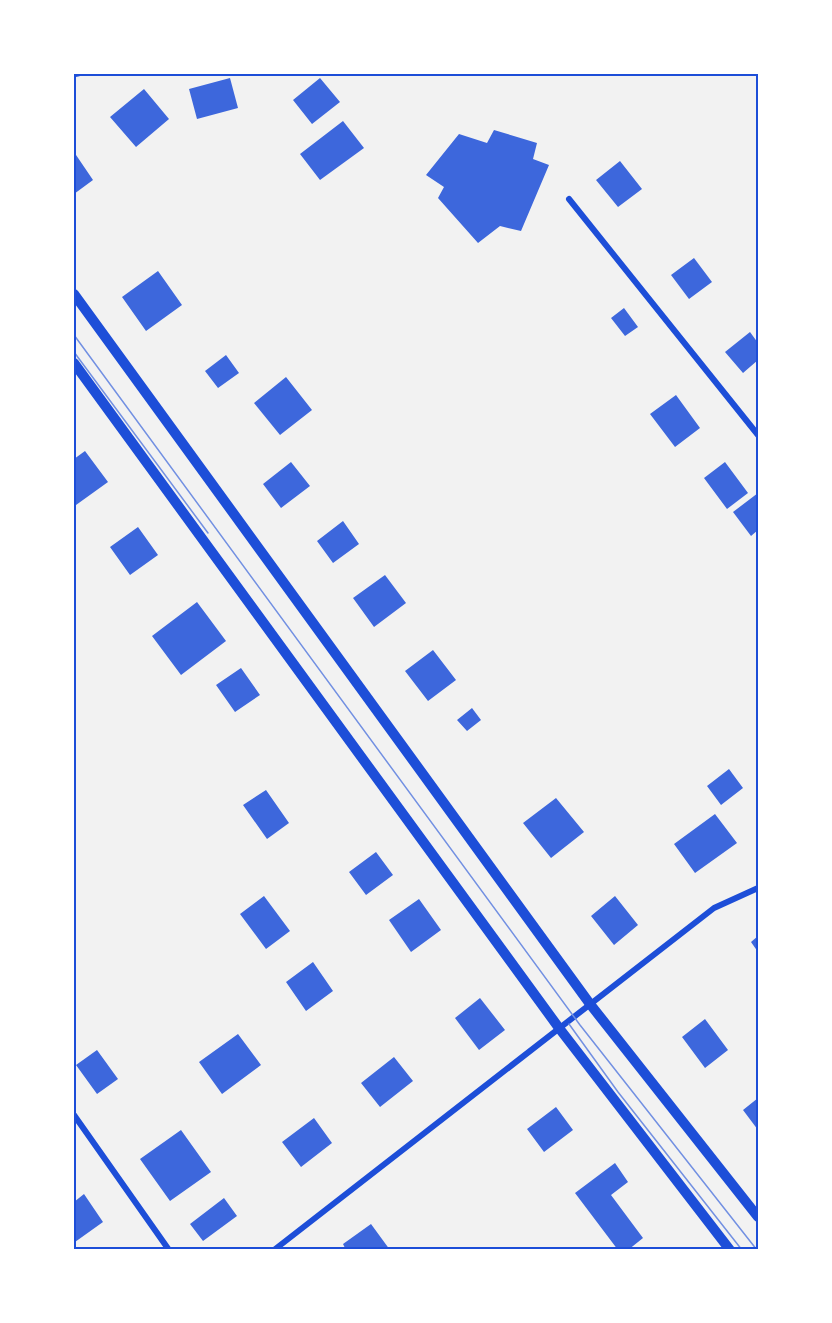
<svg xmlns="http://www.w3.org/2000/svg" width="832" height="1323" viewBox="0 0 832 1323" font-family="'Fira Sans Condensed',sans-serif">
	<rect width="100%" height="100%" fill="#f2f2f2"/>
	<path fill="#3d67dc" d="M 230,78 L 238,108 L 197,119 L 189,89 Z
		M 320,78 L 340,102 L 312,124 L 293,100 Z
		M 144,89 L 169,119 L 136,147 L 110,117 Z
		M 343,121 L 364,148 L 320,180 L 300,154 Z
		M 494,130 L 537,143 L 533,159 L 549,165 L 521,231 L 500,226 L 478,243 L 438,198 L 444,187 L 426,175 L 459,134 L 487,143 Z
		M 74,152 L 93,180 L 74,194 Z
		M 620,161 L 642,189 L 618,207 L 596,180 Z
		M 694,258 L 712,282 L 689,299 L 671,275 Z
		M 158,271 L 182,305 L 146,331 L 122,297 Z
		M 624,308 L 638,327 L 625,336 L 611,318 Z
		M 750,332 L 758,343 L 758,360 L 743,373 L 725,352 Z
		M 226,355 L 239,373 L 218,388 L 205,371 Z
		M 286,377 L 312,410 L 280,435 L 254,403 Z
		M 676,395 L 700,428 L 675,447 L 650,414 Z
		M 85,451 L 108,482 L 76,505 L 74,502 L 74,459 Z
		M 291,462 L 310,486 L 281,508 L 263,484 Z
		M 725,462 L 748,493 L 727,509 L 704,478 Z
		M 758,493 L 758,530 L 751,536 L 733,512 Z
		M 343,521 L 359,544 L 333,563 L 317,541 Z
		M 138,527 L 158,555 L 130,575 L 110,547 Z
		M 385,575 L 406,603 L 374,627 L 353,598 Z
		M 197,602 L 226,641 L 181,675 L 152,636 Z
		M 433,650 L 456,680 L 428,701 L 405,671 Z
		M 241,668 L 260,695 L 235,712 L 216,685 Z
		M 472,708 L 481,720 L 467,731 L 457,720 Z
		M 729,769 L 743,788 L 721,805 L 707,786 Z
		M 266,790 L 289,823 L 267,839 L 243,805 Z
		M 556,798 L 584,832 L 551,858 L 523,823 Z
		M 715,814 L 737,843 L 695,873 L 674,844 Z
		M 376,852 L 393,875 L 366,895 L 349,872 Z
		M 264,896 L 290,931 L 266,949 L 240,914 Z
		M 615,896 L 638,925 L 614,945 L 591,916 Z
		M 419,899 L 441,930 L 411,952 L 389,920 Z
		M 758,936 L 758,952 L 751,942 Z
		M 313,962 L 333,991 L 306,1011 L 286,982 Z
		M 480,998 L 505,1030 L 479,1050 L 455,1018 Z
		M 705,1019 L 728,1050 L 705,1068 L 682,1037 Z
		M 238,1034 L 261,1065 L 222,1094 L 199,1062 Z
		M 97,1050 L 118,1079 L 97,1094 L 76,1065 Z
		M 394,1057 L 413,1081 L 380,1107 L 361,1083 Z
		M 758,1098 L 758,1130 L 743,1110 Z
		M 556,1107 L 573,1130 L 544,1152 L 527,1129 Z
		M 314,1118 L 332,1143 L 301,1167 L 282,1142 Z
		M 181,1130 L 211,1172 L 170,1201 L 140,1159 Z
		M 615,1163 L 628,1182 L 611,1195 L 643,1238 L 628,1250 L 618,1250 L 575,1193 Z
		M 84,1194 L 103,1222 L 75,1242 L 74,1202 Z
		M 224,1198 L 237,1216 L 203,1241 L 190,1224 Z
		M 371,1224 L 390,1250 L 346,1250 L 343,1244 Z"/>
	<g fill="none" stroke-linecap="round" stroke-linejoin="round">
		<path stroke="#1d4ed8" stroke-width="4.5" d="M 74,75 L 79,74"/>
		<path stroke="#1d4ed8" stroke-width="6" d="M 569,199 L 758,435
			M 74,1115 L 169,1250
			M 274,1250 L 714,908 L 758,888"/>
		<path stroke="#1d4ed8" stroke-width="10" d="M 74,294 L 590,1004 L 758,1217
			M 74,363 L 559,1028 L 730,1250"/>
		<path stroke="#7290e2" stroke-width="1.5" d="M 74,335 L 580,1025 L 757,1250
			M 74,352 L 208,533
			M 569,1024 L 618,1092 L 742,1250"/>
	</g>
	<rect width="832" height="1323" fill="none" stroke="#ffffff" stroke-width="150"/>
	<rect x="75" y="75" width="682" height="1173" fill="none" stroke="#1d4ed8" stroke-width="2"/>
</svg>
